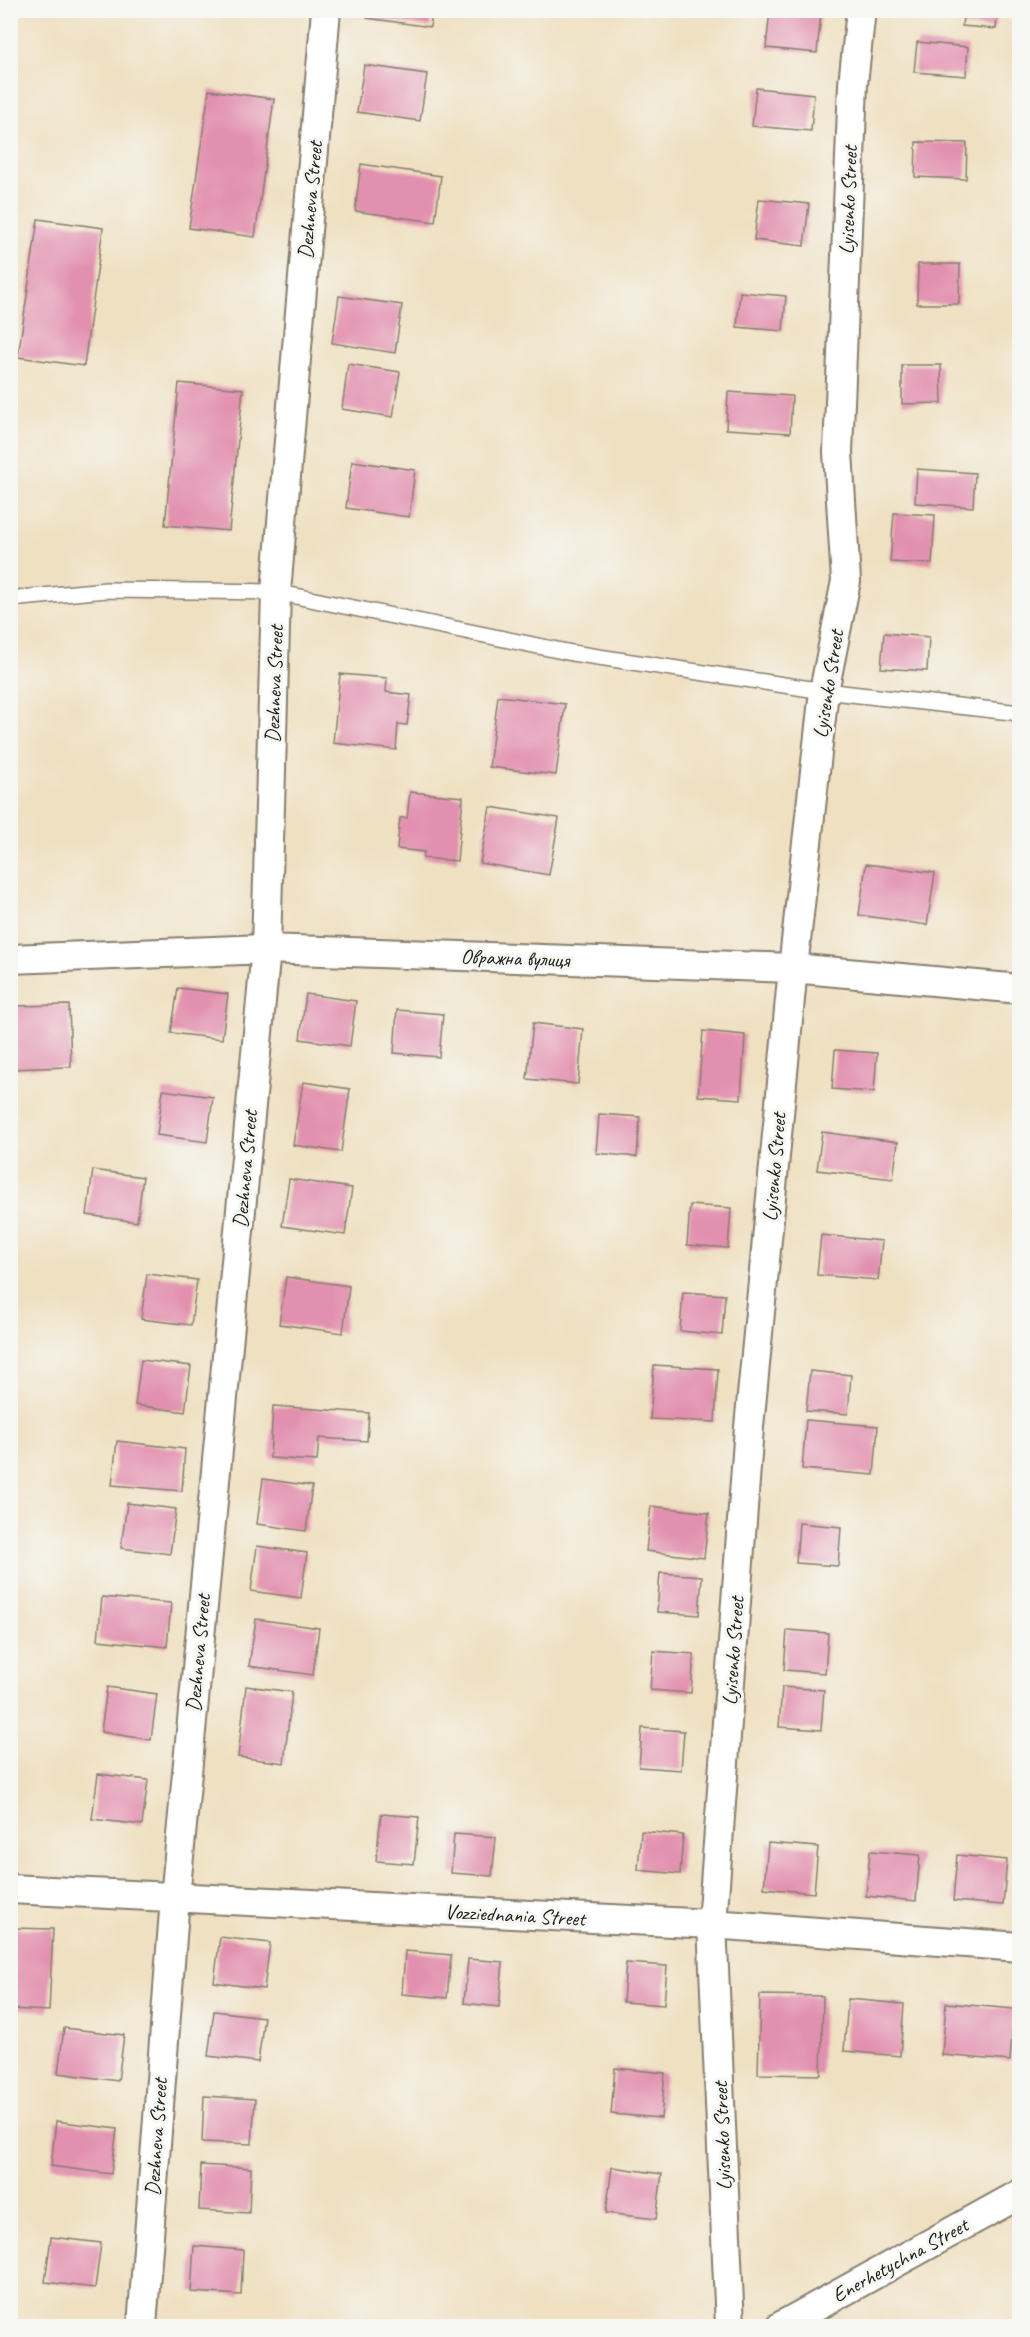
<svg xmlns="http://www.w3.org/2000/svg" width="1030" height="2337" viewBox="0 0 1030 2337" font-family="Caveat,sans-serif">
	<rect width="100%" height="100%" fill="#f6f6f2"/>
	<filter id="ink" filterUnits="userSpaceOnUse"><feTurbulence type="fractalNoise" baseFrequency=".0167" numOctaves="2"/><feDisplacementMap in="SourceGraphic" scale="12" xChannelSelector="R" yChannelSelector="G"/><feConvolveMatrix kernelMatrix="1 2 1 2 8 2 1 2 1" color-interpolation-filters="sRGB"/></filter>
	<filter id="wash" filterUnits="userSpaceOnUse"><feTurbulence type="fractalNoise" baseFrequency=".008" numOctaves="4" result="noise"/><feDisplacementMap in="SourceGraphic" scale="24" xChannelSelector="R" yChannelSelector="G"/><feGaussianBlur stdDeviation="1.35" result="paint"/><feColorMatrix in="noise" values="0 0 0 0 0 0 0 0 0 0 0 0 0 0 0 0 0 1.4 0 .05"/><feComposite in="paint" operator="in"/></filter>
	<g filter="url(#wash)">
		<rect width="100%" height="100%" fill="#efe0c1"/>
		<g id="blocks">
			<path fill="#e290af" d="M 368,10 L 432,10 L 430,27 L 367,18 Z
				M 770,10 L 821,12 L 817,53 L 766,48 Z
				M 964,10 L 998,10 L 996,29 L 962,26 Z
				M 917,42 L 968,47 L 966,76 L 914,72 Z
				M 364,65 L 427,74 L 420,121 L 357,112 Z
				M 756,88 L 814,94 L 811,131 L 752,126 Z
				M 209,90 L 274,99 L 255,237 L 189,228 Z
				M 916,142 L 967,143 L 966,179 L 915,177 Z
				M 361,164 L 441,176 L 435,222 L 355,211 Z
				M 759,199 L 809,204 L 804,246 L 754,240 Z
				M 38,219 L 103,228 L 84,366 L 18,357 Z
				M 918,264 L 960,264 L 959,304 L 917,304 Z
				M 740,292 L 786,296 L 783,331 L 737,327 Z
				M 339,296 L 402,305 L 395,353 L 332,343 Z
				M 348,364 L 400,372 L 393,417 L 342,409 Z
				M 902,365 L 941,365 L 942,403 L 902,404 Z
				M 179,383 L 243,389 L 229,531 L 165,525 Z
				M 728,392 L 792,396 L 790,433 L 726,429 Z
				M 352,461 L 415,470 L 409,517 L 346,508 Z
				M 917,469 L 975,473 L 973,507 L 915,503 Z
				M 894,513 L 935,515 L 932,564 L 890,562 Z
				M 884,633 L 929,637 L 927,671 L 881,668 Z
				M 340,674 L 387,678 L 386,692 L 411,695 L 407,725 L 398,724 L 396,750 L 333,743 Z
				M 498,696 L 565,704 L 556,775 L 489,767 Z
				M 410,792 L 463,797 L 457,861 L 423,858 L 424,852 L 397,849 L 400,818 L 407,818 Z
				M 490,807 L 559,818 L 549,875 L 480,863 Z
				M 866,864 L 935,873 L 927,925 L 859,915 Z
				M 178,988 L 228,994 L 222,1039 L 171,1033 Z
				M 306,994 L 356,1001 L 350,1046 L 300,1039 Z
				M 69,1005 L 71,1067 L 10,1069 L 10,1006 Z
				M 397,1010 L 443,1014 L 439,1057 L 394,1053 Z
				M 533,1023 L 583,1029 L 578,1084 L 527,1079 Z
				M 703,1031 L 745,1035 L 741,1099 L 698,1096 Z
				M 835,1050 L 877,1053 L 874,1092 L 832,1089 Z
				M 303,1082 L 350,1089 L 341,1152 L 293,1145 Z
				M 163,1090 L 213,1097 L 207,1142 L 157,1135 Z
				M 599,1114 L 640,1117 L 637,1157 L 596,1153 Z
				M 822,1132 L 898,1142 L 893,1179 L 817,1170 Z
				M 93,1170 L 143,1177 L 137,1222 L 87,1215 Z
				M 289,1179 L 352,1188 L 345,1235 L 282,1226 Z
				M 690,1205 L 731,1208 L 728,1248 L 687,1245 Z
				M 821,1235 L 882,1241 L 878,1280 L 817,1275 Z
				M 147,1274 L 197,1280 L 191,1325 L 141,1319 Z
				M 286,1277 L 349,1286 L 343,1333 L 279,1324 Z
				M 683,1292 L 725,1295 L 722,1335 L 680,1331 Z
				M 141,1360 L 191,1366 L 185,1412 L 135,1405 Z
				M 654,1365 L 718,1369 L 715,1422 L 650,1419 Z
				M 810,1371 L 851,1375 L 848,1414 L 806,1411 Z
				M 273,1406 L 369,1413 L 367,1441 L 319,1438 L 317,1461 L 270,1458 Z
				M 806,1420 L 878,1426 L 874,1475 L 802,1469 Z
				M 117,1441 L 185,1449 L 182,1491 L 112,1485 Z
				M 263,1479 L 312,1486 L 306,1531 L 257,1524 Z
				M 127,1503 L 176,1509 L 170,1554 L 121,1548 Z
				M 651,1506 L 709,1513 L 704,1558 L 646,1551 Z
				M 799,1523 L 841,1527 L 838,1566 L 796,1563 Z
				M 257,1546 L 307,1553 L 301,1598 L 251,1591 Z
				M 660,1573 L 702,1576 L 699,1615 L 657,1612 Z
				M 102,1597 L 171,1603 L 167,1647 L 98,1640 Z
				M 256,1619 L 319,1628 L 313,1675 L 249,1666 Z
				M 787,1630 L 828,1633 L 825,1673 L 784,1670 Z
				M 653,1651 L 694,1654 L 691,1693 L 650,1690 Z
				M 246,1686 L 292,1692 L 284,1763 L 238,1757 Z
				M 107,1687 L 157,1694 L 151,1740 L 101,1732 Z
				M 782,1687 L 824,1690 L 821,1730 L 779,1727 Z
				M 642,1728 L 684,1731 L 681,1770 L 639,1767 Z
				M 98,1774 L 148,1780 L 142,1825 L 92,1819 Z
				M 381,1814 L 419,1817 L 414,1864 L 376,1861 Z
				M 641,1831 L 683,1835 L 680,1874 L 638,1870 Z
				M 454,1834 L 496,1837 L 492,1876 L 451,1873 Z
				M 768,1843 L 818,1847 L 814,1893 L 764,1888 Z
				M 870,1851 L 920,1855 L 916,1901 L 866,1896 Z
				M 957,1855 L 1007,1860 L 1003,1905 L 953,1901 Z
				M 10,1928 L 53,1929 L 49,2011 L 10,2009 Z
				M 220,1937 L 270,1943 L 264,1989 L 214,1982 Z
				M 405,1951 L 451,1955 L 447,1998 L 402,1994 Z
				M 468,1959 L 503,1962 L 499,2007 L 464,2003 Z
				M 626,1963 L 667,1966 L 664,2005 L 623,2002 Z
				M 760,1995 L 823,1996 L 821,2075 L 758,2074 Z
				M 848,1999 L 904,2004 L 900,2056 L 844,2051 Z
				M 946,2003 L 1014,2009 L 1010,2061 L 942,2055 Z
				M 214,2011 L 264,2017 L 258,2062 L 208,2056 Z
				M 64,2028 L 124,2035 L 118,2081 L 58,2073 Z
				M 615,2068 L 665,2073 L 661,2118 L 611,2114 Z
				M 204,2096 L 255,2099 L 252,2144 L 202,2142 Z
				M 56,2121 L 117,2129 L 111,2174 L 51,2166 Z
				M 201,2165 L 251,2168 L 249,2213 L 199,2210 Z
				M 612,2167 L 662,2174 L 656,2219 L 606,2213 Z
				M 51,2237 L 101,2243 L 95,2288 L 45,2282 Z
				M 194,2246 L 243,2250 L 241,2295 L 191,2292 Z"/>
		</g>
	</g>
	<g filter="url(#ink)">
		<use href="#blocks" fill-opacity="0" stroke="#867e6e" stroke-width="1.5"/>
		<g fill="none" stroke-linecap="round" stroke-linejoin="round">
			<g stroke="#867e6e" stroke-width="18">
				<path id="lane" d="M 10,599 L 106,590 L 276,592 L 572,653 L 824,691 L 1020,713"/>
			</g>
			<g stroke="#867e6e" stroke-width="32">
				<path id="street" d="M 10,959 L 266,949 L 793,968 L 1020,989
					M 10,1889 L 712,1924 L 1020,1947
					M 142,2326 L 175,1898 L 266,949 L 276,592 L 326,10
					M 730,2326 L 712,1924 L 749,1427 L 793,968 L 824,691 L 846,581 L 838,452 L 853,84 L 861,10
					M 781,2326 L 1020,2194"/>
			</g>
			<use href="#lane" stroke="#fff" stroke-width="15"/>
			<use href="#street" stroke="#fff" stroke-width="28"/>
		</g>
	</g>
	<g text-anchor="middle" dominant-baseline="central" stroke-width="6" stroke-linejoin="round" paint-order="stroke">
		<g font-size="21" fill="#1c1c1c" stroke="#f6f6f2">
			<text transform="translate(310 200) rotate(-85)">Dezhneva Street</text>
			<text transform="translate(848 200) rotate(-88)">Lyisenko Street</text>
			<text transform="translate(274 684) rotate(-88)">Dezhneva Street</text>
			<text transform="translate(828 684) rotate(-81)">Lyisenko Street</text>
			<text transform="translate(515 958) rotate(2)">Овражна вулиця</text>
			<text transform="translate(774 1167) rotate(-85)">Lyisenko Street</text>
			<text transform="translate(245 1169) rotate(-85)">Dezhneva Street</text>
			<text transform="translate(733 1651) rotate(-86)">Lyisenko Street</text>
			<text transform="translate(198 1653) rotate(-85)">Dezhneva Street</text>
			<text transform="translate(515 1915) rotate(3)">Vozziednania Street</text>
			<text transform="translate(722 2136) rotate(-92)">Lyisenko Street</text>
			<text transform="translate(156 2137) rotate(-86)">Dezhneva Street</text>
			<text transform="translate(900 2260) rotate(-29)">Enerhetychna Street</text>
		</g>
	</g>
	<rect width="1030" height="2337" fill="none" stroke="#f6f6f2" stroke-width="36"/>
</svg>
